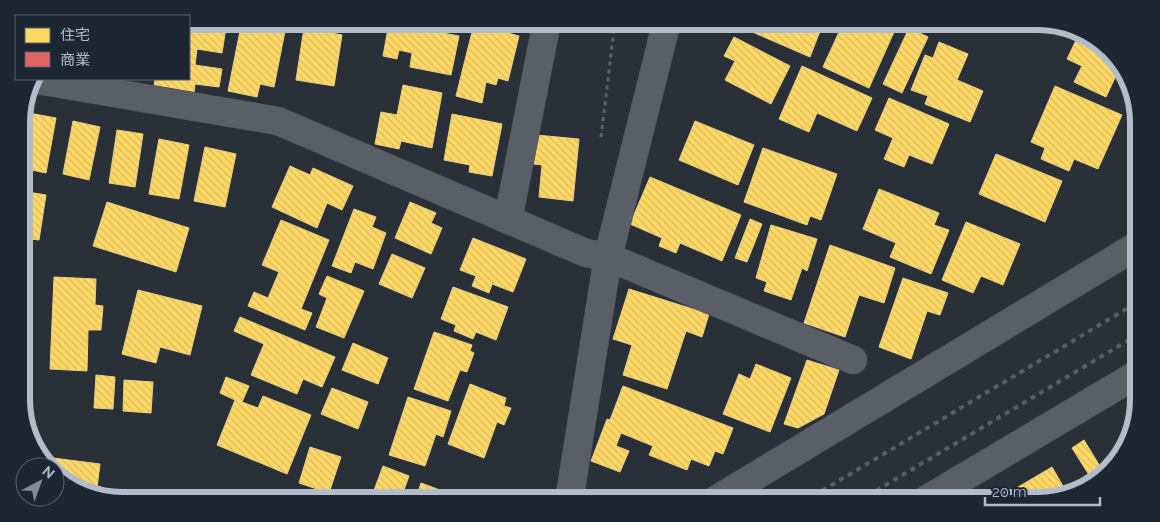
<svg xmlns="http://www.w3.org/2000/svg" width="1160" height="522" viewBox="0 0 1160 522" font-family="Raleway,'Noto Sans JP',sans-serif">
	<defs>
		<pattern id="homes-back-hatch" width="6" height="6" patternUnits="userSpaceOnUse" patternTransform="scale(1.25)"><rect width="6" height="6" fill="#ffd966"/><path d="M-1 5l2 2M0 0l6 6M5-1l2 2" fill="none" stroke="#d7b95e"/></pattern>
		<pattern id="shops-back-hatch" width="6" height="6" patternUnits="userSpaceOnUse" patternTransform="scale(1.25)"><rect width="6" height="6" fill="#e06666"/><path d="M-1 5l2 2M0 0l6 6M5-1l2 2" fill="none" stroke="#b65a5c"/></pattern>
	</defs>
	<rect width="100%" height="100%" fill="#2a3038"/>
	<path fill="url(#homes-back-hatch)" stroke="#e8d084" d="M 189,21 L 227,21 L 222,53 L 197,49 L 195,65 L 222,69 L 219,87 L 195,84 L 194,92 L 154,86 L 155,79 L 189,79 Z
		M 242,21 L 287,21 L 274,87 L 260,84 L 257,97 L 228,91 Z
		M 439,21 L 463,21 L 461,29 L 439,25 Z
		M 727,21 L 824,21 L 810,57 Z
		M 844,21 L 871,21 L 894,32 L 869,88 L 823,67 Z
		M 976,21 L 990,21 L 988,26 Z
		M 1027,21 L 1038,21 L 1054,24 L 1050,32 Z
		M 389,23 L 459,36 L 451,75 L 410,67 L 412,53 L 399,50 L 397,59 L 383,56 Z
		M 474,24 L 519,36 L 508,81 L 498,78 L 496,85 L 486,82 L 482,103 L 456,96 Z
		M 304,28 L 342,35 L 334,86 L 296,80 Z
		M 909,28 L 928,37 L 902,93 L 883,84 Z
		M 1080,32 L 1118,61 L 1120,67 L 1106,97 L 1074,82 L 1082,66 L 1067,59 Z
		M 734,37 L 790,66 L 771,104 L 725,80 L 735,61 L 724,56 Z
		M 939,42 L 968,54 L 957,80 L 983,91 L 970,122 L 925,104 L 928,96 L 911,90 L 925,55 L 933,58 Z
		M 802,66 L 872,98 L 857,131 L 817,113 L 809,132 L 779,119 Z
		M 403,85 L 442,93 L 432,148 L 401,141 L 399,149 L 375,144 L 381,112 L 397,115 Z
		M 1055,86 L 1122,115 L 1098,169 L 1074,159 L 1069,171 L 1041,159 L 1045,148 L 1031,142 Z
		M 1131,94 L 1138,109 L 1138,113 L 1131,113 Z
		M 889,98 L 949,124 L 932,164 L 909,155 L 904,167 L 884,159 L 893,138 L 875,130 Z
		M 29,113 L 56,118 L 46,173 L 22,168 L 22,153 Z
		M 452,114 L 502,124 L 492,176 L 469,172 L 470,165 L 444,160 Z
		M 73,121 L 100,127 L 89,180 L 63,174 Z
		M 695,121 L 754,145 L 738,185 L 679,160 Z
		M 117,130 L 143,134 L 135,187 L 109,183 Z
		M 536,135 L 579,139 L 573,201 L 539,197 L 542,165 L 534,164 Z
		M 159,139 L 189,145 L 179,199 L 149,194 Z
		M 205,147 L 236,154 L 225,207 L 194,201 Z
		M 763,148 L 837,174 L 821,220 L 810,216 L 807,225 L 744,202 Z
		M 996,154 L 1062,181 L 1045,222 L 979,194 Z
		M 290,166 L 310,175 L 313,168 L 353,186 L 342,210 L 327,203 L 317,228 L 272,207 Z
		M 650,177 L 741,215 L 722,261 L 680,243 L 676,253 L 659,246 L 662,238 L 630,224 Z
		M 879,189 L 939,213 L 934,225 L 949,230 L 931,274 L 890,257 L 896,243 L 863,229 Z
		M 22,191 L 46,195 L 39,240 L 22,238 Z
		M 107,202 L 189,228 L 176,272 L 93,246 Z
		M 410,202 L 436,213 L 431,223 L 442,228 L 431,254 L 395,238 Z
		M 354,209 L 376,217 L 372,227 L 386,233 L 373,269 L 355,262 L 351,273 L 332,266 Z
		M 750,219 L 762,224 L 747,262 L 735,258 Z
		M 281,220 L 329,240 L 301,309 L 312,313 L 305,330 L 248,306 L 254,292 L 268,298 L 279,272 L 262,265 Z
		M 966,222 L 1020,244 L 1003,285 L 981,276 L 973,293 L 942,280 Z
		M 771,225 L 817,239 L 807,271 L 802,268 L 791,300 L 764,291 L 767,282 L 756,278 Z
		M 473,238 L 526,259 L 513,292 L 492,284 L 489,293 L 472,286 L 476,276 L 460,270 Z
		M 830,245 L 895,268 L 884,303 L 859,295 L 845,337 L 804,323 Z
		M 392,254 L 425,268 L 412,298 L 379,284 Z
		M 327,276 L 364,291 L 344,338 L 316,327 L 327,298 L 319,294 Z
		M 54,277 L 96,279 L 95,305 L 103,306 L 101,330 L 88,330 L 87,371 L 50,369 Z
		M 903,278 L 948,293 L 940,315 L 927,311 L 911,359 L 879,347 Z
		M 453,287 L 508,307 L 496,340 L 476,332 L 473,339 L 454,331 L 456,325 L 441,319 Z
		M 629,289 L 709,314 L 702,337 L 686,331 L 667,389 L 623,375 L 632,345 L 613,339 Z
		M 138,290 L 202,306 L 190,355 L 160,347 L 156,363 L 122,354 Z
		M 240,317 L 335,357 L 322,387 L 303,379 L 297,394 L 251,375 L 264,344 L 234,331 Z
		M 434,332 L 472,345 L 470,351 L 474,353 L 467,372 L 460,370 L 448,401 L 414,389 Z
		M 353,343 L 388,358 L 378,384 L 342,370 Z
		M 23,348 L 29,349 L 23,388 Z
		M 807,360 L 839,370 L 824,414 L 798,428 L 784,424 Z
		M 756,364 L 791,378 L 770,432 L 723,414 L 739,374 L 750,379 Z
		M 96,375 L 115,377 L 113,409 L 94,408 Z
		M 226,377 L 249,386 L 242,402 L 258,408 L 263,396 L 311,415 L 287,474 L 217,445 L 235,400 L 220,393 Z
		M 124,380 L 153,382 L 151,413 L 123,411 Z
		M 470,384 L 506,398 L 504,406 L 511,408 L 504,425 L 497,422 L 484,458 L 448,444 Z
		M 623,386 L 733,428 L 723,454 L 715,451 L 709,466 L 691,459 L 687,470 L 649,455 L 653,446 L 621,433 L 616,446 L 629,451 L 620,472 L 591,461 L 607,419 L 610,420 Z
		M 332,388 L 368,402 L 358,429 L 321,414 Z
		M 408,397 L 451,411 L 443,437 L 436,434 L 425,466 L 389,455 Z
		M 1125,427 L 1133,429 L 1131,438 L 1119,452 L 1118,452 Z
		M 1084,440 L 1101,468 L 1089,475 L 1072,448 Z
		M 310,447 L 341,457 L 329,493 L 299,483 Z
		M 53,458 L 100,464 L 96,496 L 84,493 L 55,471 L 55,467 L 52,467 Z
		M 383,466 L 409,476 L 400,501 L 370,501 Z
		M 1052,467 L 1067,493 L 1044,501 L 1012,501 L 1008,493 Z
		M 421,483 L 448,493 L 445,501 L 415,501 Z"/>
	<path fill="url(#shops-back-hatch)" stroke="#d38084" d="M 22,265 L 26,266 L 22,288 Z"/>
	<g fill="none" stroke-linecap="round" stroke-linejoin="round">
		<g stroke="#484c53" stroke-width="29">
			<path id="street" d="M 32,79 L 278,121 L 586,253 L 608,257 L 853,360
				M 508,220 L 547,21
				M 569,501 L 608,257 L 667,21
				M 714,501 L 1138,245
				M 924,501 L 1139,373"/>
		</g>
		<path stroke="#5d636a" stroke-width="3" stroke-dasharray="4 4" stroke-linecap="butt" d="M 601,137 L 615,21"/>
		<use href="#street" stroke="#5a5e66" stroke-width="28"/>
		<path stroke="#595d64" stroke-width="4" stroke-dasharray="5 5" stroke-linecap="butt" d="M 805,501 L 1138,302
			M 859,501 L 1139,334"/>
	</g>
	<path d="M0 0H1160V522H0ZM122 30H1038A92 92 0 0 1 1130 122V400A92 92 0 0 1 1038 492H122A92 92 0 0 1 30 400V122A92 92 0 0 1 122 30Z" fill="#1d2633" fill-rule="evenodd"/>
	<path fill="none" stroke="#b4bcc9" stroke-width="6" d="M122 30H1038A92 92 0 0 1 1130 122V400A92 92 0 0 1 1038 492H122A92 92 0 0 1 30 400V122A92 92 0 0 1 122 30Z"/>
	<rect x="15" y="15" width="175" height="65" fill="#1d2633" stroke="#59626f"/>
	<rect x="25" y="28" width="25" height="15" fill="#ffd966" stroke="#59626f"/>
	<text x="60" y="40" font-size="15" fill="#b4bcc9">住宅</text>
	<rect x="25" y="52" width="25" height="15" fill="#e06666" stroke="#59626f"/>
	<text x="60" y="65" font-size="15" fill="#b4bcc9">商業</text>
	<g transform="translate(40 482) rotate(41)"><circle r="24" fill="#1d2633" stroke="#59626f"/>
	<path d="M0-4L9 19L0 12L-9 19Z" fill="#848b96"/>
	<text y="-8" font-size="14" font-weight="bold" text-anchor="middle" fill="#b4bcc9">N</text>
	</g>
	<path d="M985 497v8h115v-8" fill="none" stroke="#b4bcc9" stroke-width="2.5"/>
	<text x="992" y="497" font-size="15" fill="#b4bcc9" stroke="#1d2633" stroke-width="4" paint-order="stroke">20 m</text>
</svg>
